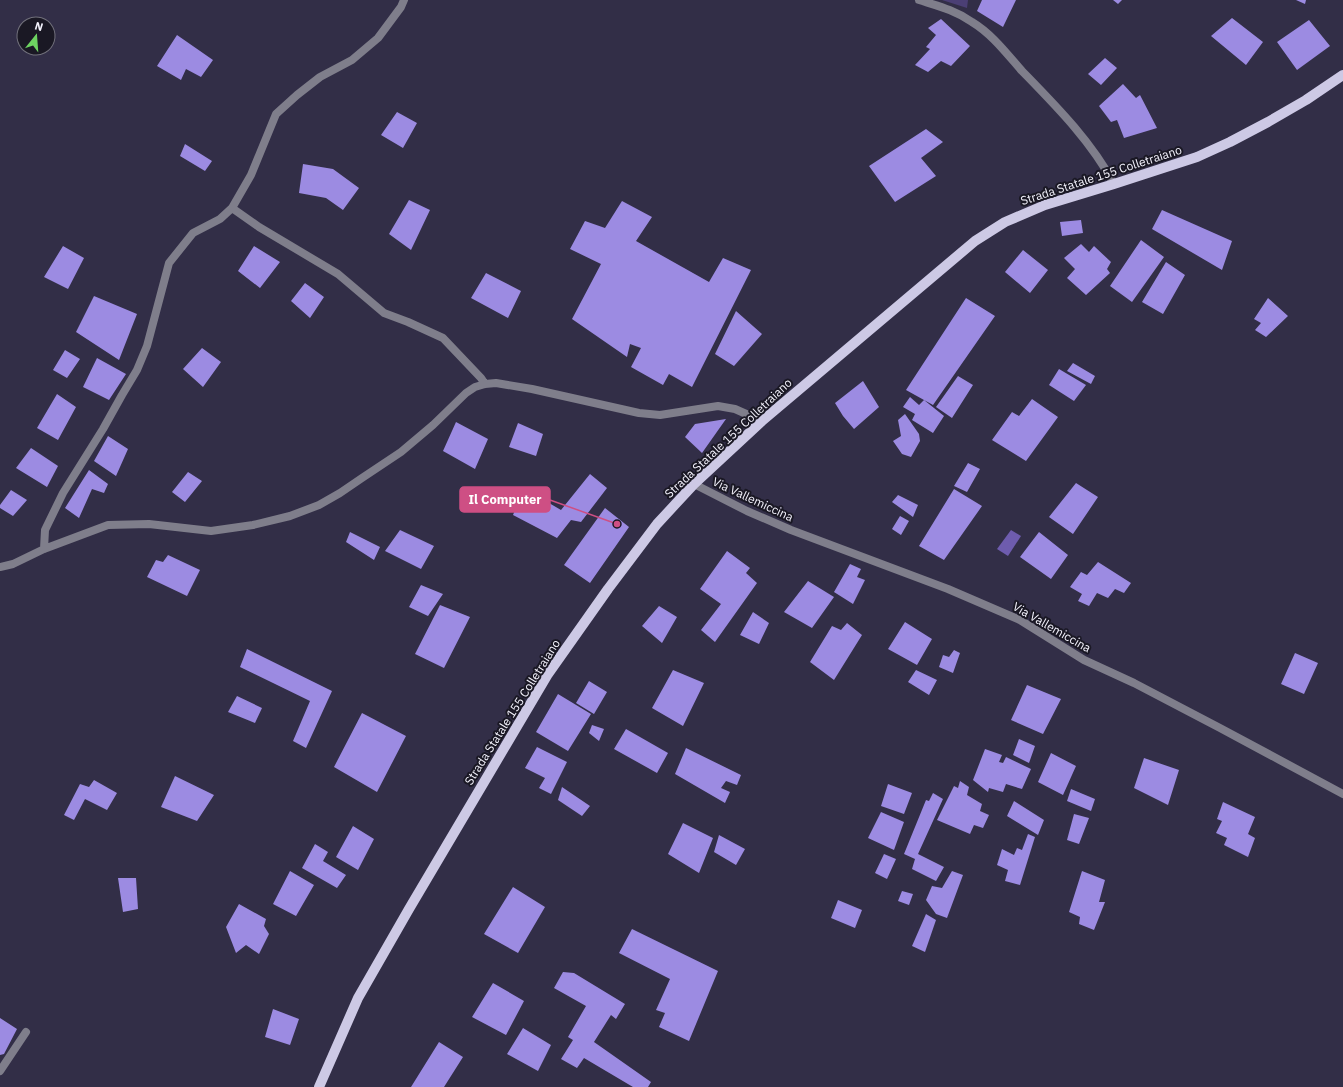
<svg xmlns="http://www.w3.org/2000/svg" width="1343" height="1087" viewBox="0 0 1343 1087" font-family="'IBM Plex Sans',sans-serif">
	<rect width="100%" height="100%" fill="#322e47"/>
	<path fill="#4b3f75" d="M 942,0 L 968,0 L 967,8 Z"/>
	<path fill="#6e5cae" d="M 1011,530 L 1021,536 L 1008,556 L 997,549 Z"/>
	<path fill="#9c8be2" d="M 982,0 L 1016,0 L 1003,27 L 977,11 Z
		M 1113,0 L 1122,0 L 1118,4 Z
		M 1296,0 L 1306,0 L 1305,4 Z
		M 1232,18 L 1263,42 L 1246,65 L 1211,36 Z
		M 941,19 L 970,46 L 951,66 L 941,61 L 928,72 L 915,65 L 930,49 L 926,47 L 936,35 L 928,28 Z
		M 1309,20 L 1330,46 L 1297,70 L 1277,42 Z
		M 177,35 L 213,60 L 201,77 L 186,69 L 181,80 L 157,66 Z
		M 1105,58 L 1117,68 L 1101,85 L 1088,74 Z
		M 1123,84 L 1136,98 L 1140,95 L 1157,128 L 1124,138 L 1117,120 L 1111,122 L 1099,106 Z
		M 397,112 L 417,123 L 403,148 L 381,135 Z
		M 926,129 L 943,142 L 921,158 L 936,176 L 895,202 L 869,166 Z
		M 185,144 L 212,161 L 205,171 L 180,156 Z
		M 303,164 L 333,169 L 359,188 L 343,210 L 326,198 L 299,193 Z
		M 409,200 L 430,210 L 411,250 L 389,234 Z
		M 622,201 L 652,217 L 636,241 L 709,282 L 723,258 L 751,270 L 692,387 L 669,374 L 663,385 L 631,367 L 641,348 L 630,344 L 627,357 L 572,319 L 601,264 L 570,249 L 585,221 L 605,228 Z
		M 1162,210 L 1232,241 L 1222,270 L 1152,229 Z
		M 1081,220 L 1083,233 L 1062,236 L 1060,222 Z
		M 1141,240 L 1164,257 L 1132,302 L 1110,286 Z
		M 1081,244 L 1089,252 L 1094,246 L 1111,262 L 1107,269 L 1110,273 L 1086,295 L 1067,278 L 1075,269 L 1064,258 Z
		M 63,246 L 84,258 L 68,289 L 44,277 Z
		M 254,246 L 280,262 L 260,288 L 238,271 Z
		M 1023,250 L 1048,270 L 1030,293 L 1005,272 Z
		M 1166,262 L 1185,275 L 1163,314 L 1142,302 Z
		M 486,273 L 521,291 L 508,318 L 471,298 Z
		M 305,283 L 324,297 L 310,318 L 291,301 Z
		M 94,296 L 137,314 L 119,360 L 76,332 Z
		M 966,298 L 995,316 L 933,405 L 906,390 Z
		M 1268,298 L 1288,316 L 1266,337 L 1255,330 L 1261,323 L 1254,319 Z
		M 736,311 L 762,334 L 734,366 L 715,354 Z
		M 202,348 L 221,362 L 203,387 L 183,369 Z
		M 65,350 L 80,359 L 67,378 L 53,370 Z
		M 97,358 L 126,374 L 109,400 L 83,387 Z
		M 1073,363 L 1095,376 L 1091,384 L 1067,371 Z
		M 1059,369 L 1086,385 L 1074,401 L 1049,385 Z
		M 958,376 L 973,385 L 952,418 L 936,407 Z
		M 863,381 L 879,407 L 854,429 L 843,416 L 835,403 Z
		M 57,394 L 76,407 L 58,440 L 37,428 Z
		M 910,397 L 919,405 L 924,400 L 944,416 L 933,433 L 912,420 L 915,414 L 903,407 Z
		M 1032,399 L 1058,417 L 1026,461 L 992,440 L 1012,412 L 1019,416 Z
		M 905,414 L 919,434 L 920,441 L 911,457 L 902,454 L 893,441 L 901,436 L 898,420 Z
		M 726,419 L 702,453 L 685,437 L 695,424 Z
		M 456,422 L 488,439 L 475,469 L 443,451 Z
		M 518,423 L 543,434 L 536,456 L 509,447 Z
		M 108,436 L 128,449 L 116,476 L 94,461 Z
		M 31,448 L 58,466 L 47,487 L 16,468 Z
		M 968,463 L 980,469 L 967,492 L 954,486 Z
		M 89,470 L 108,484 L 104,493 L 92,489 L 79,518 L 65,508 Z
		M 188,472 L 202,481 L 185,502 L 172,492 Z
		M 590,474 L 607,488 L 581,522 L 571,520 L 557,538 L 513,515 L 518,503 L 529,509 L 537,496 L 561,510 Z
		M 1076,483 L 1098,497 L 1073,534 L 1049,517 Z
		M 954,489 L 982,506 L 944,560 L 919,546 Z
		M 11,490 L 27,500 L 13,516 L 0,508 L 0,505 Z
		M 898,495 L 918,505 L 913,517 L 892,502 Z
		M 605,508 L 629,527 L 590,583 L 564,565 Z
		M 900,516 L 909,521 L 901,535 L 892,529 Z
		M 400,530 L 434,546 L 421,569 L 385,551 Z
		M 350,532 L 380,547 L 374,560 L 346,542 Z
		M 1039,532 L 1068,555 L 1051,579 L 1020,557 Z
		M 727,551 L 750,568 L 746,573 L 757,583 L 715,642 L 701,630 L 721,604 L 700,589 Z
		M 168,555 L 200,570 L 187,596 L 147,577 L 156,560 L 163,562 Z
		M 1098,562 L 1131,583 L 1124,593 L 1115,589 L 1108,598 L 1097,593 L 1089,606 L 1078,601 L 1082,594 L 1070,587 L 1081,572 L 1087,575 Z
		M 850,564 L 861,569 L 857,577 L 865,580 L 853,604 L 834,592 Z
		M 808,581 L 834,597 L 812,628 L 784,612 Z
		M 421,585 L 443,594 L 428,616 L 409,607 Z
		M 440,605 L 470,617 L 444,668 L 415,654 Z
		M 659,606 L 677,617 L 662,643 L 642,626 Z
		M 753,612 L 769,623 L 759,644 L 740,635 Z
		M 905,622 L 932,639 L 917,665 L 888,649 Z
		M 847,623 L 862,635 L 834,680 L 810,662 L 832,626 L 841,630 Z
		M 247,649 L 332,691 L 306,748 L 293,741 L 310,701 L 240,667 Z
		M 954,650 L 960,653 L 953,673 L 939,667 L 943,655 L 949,657 Z
		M 1295,653 L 1318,663 L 1304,694 L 1281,684 Z
		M 673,670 L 704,683 L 683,726 L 652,708 Z
		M 916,670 L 937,680 L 929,695 L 908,682 Z
		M 589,681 L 607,692 L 594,714 L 576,703 Z
		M 1027,685 L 1061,699 L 1043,734 L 1011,720 Z
		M 558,694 L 591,714 L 568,751 L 536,732 Z
		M 237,696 L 262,708 L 255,723 L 228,712 Z
		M 362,713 L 406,736 L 377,792 L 334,767 Z
		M 592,725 L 604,729 L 599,741 L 589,733 Z
		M 626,729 L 668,753 L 657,773 L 614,749 Z
		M 1019,739 L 1035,746 L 1029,763 L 1013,755 Z
		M 537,747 L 567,762 L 551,794 L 539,788 L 545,778 L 525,768 Z
		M 686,748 L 741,775 L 737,785 L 726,781 L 721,788 L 730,792 L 725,803 L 675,774 Z
		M 985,749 L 1002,755 L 999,762 L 1003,763 L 1006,757 L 1031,769 L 1022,789 L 1006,784 L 1003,792 L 989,788 L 988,792 L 973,780 Z
		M 1051,753 L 1076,766 L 1063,795 L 1038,782 Z
		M 1144,758 L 1179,770 L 1168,805 L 1134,788 Z
		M 175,776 L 214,795 L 197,821 L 161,807 Z
		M 94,780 L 117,793 L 107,810 L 85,799 L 74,820 L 64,815 L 80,784 L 89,787 Z
		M 960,781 L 969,787 L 967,795 L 982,804 L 980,811 L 989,815 L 983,828 L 974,825 L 970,834 L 937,820 L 954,786 L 958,788 Z
		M 888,784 L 912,793 L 904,814 L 881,806 Z
		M 562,787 L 590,806 L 582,816 L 558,800 Z
		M 1071,789 L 1095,799 L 1091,811 L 1067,801 Z
		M 933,793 L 943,799 L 918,854 L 944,867 L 936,881 L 912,869 L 915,859 L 904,854 L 926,800 L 929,801 Z
		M 1014,801 L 1044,820 L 1038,835 L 1007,816 Z
		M 1223,802 L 1255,817 L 1248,834 L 1255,838 L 1248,857 L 1224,845 L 1227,838 L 1216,833 L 1222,821 L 1217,819 Z
		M 881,812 L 904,822 L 894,850 L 868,838 Z
		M 1074,814 L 1089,818 L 1079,844 L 1067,840 Z
		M 683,823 L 713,838 L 699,873 L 668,854 Z
		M 353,826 L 374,839 L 358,870 L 336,857 Z
		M 1028,834 L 1035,837 L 1020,885 L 1005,881 L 1008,870 L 997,865 L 1002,849 L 1014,855 L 1017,848 L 1022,850 Z
		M 719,835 L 745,849 L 736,865 L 714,852 Z
		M 315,844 L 328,852 L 323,861 L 346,875 L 337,888 L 302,868 Z
		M 884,854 L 896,859 L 887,879 L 875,873 Z
		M 290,871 L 314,885 L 296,916 L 273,904 Z
		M 952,871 L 963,875 L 947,918 L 936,914 L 926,900 L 932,886 L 942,888 Z
		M 1082,871 L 1105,880 L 1099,902 L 1105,902 L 1094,930 L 1079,924 L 1080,917 L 1069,912 Z
		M 118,878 L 136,878 L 138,909 L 123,912 Z
		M 513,887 L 545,907 L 518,953 L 484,934 Z
		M 902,891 L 913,894 L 909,905 L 898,901 Z
		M 838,900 L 862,910 L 855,928 L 831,918 Z
		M 239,904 L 266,919 L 264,926 L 269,934 L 259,954 L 246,945 L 236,953 L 226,927 Z
		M 926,914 L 936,920 L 925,952 L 912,946 Z
		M 632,929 L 718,971 L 689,1041 L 659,1027 L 665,1013 L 656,1010 L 670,979 L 619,953 Z
		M 563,972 L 574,973 L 625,1004 L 616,1019 L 611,1015 L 594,1042 L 651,1082 L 648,1087 L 633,1087 L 584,1058 L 577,1068 L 561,1059 L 573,1040 L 568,1037 L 586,1006 L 554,988 Z
		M 493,983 L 524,1001 L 506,1035 L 472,1017 Z
		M 273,1009 L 299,1019 L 290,1045 L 265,1037 Z
		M 0,1018 L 17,1029 L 4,1054 L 0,1055 Z
		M 523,1028 L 551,1045 L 538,1071 L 507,1054 Z
		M 439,1042 L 463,1057 L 444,1087 L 411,1087 Z"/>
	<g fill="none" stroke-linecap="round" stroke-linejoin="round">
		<path stroke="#7f7e8b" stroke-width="8" d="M 919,0 C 938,6 955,10 972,22 C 992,34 1007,54 1022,71 C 1056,106 1091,141 1114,184
			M 232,208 L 259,227 L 338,274 L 384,313 L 408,322 L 443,338 L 481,378 L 485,384
			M 694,484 L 747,511 L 791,530 L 948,589 L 1020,620 L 1084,660 L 1134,683 L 1220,728 L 1343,794
			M 44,549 L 45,530 L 63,493 L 103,429 L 122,395 L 137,370 L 147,346 L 169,263 L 193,233 L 220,219 L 232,208 L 251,175 L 276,114 L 297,95 L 320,77 L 352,60 L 378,38 L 401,7 L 404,0
			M 0,567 L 13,564 L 44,549 L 108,525 L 149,524 L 211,531 L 253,525 L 290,516 L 319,505 L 340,493 L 362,478 L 401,452 L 433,425 L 466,393 L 475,387 L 485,384 L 496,383 L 532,389 L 639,413 L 660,415 L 718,406 L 735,409 L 762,421
			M 0,1071 L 26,1032"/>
		<path stroke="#cdc9e5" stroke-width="10" d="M 319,1087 L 358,998 L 409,909 L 548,674 L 608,589 L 657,524 L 694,484 L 762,421 L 975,241 L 1005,222 L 1045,205 L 1114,184 L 1197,157 L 1230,142 L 1268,122 L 1306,100 L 1343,75"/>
	</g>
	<g text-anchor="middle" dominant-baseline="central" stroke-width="4" stroke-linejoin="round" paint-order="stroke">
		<g font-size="12" fill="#f4f3fd" stroke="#1a1824">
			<text transform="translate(1101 175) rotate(-18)">Strada Statale 155 Colletraiano</text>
			<text transform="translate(728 438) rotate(-43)">Strada Statale 155 Colletraiano</text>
			<text transform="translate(753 499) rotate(25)">Via Vallemiccina</text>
			<text transform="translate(1052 627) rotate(30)">Via Vallemiccina</text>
			<text transform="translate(512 712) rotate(-58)">Strada Statale 155 Colletraiano</text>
		</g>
	</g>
	<path fill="none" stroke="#ce4f84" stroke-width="1.5" d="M617 524L550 500"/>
	<circle fill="#ce4f84" stroke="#1a1824" stroke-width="1.5" cx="617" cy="524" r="4"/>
	<rect fill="#ce4f84" stroke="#ce4f84" stroke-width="1.5" x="460" y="487" width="90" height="25" rx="4"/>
	<g font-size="13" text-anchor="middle" font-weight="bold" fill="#fff">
		<text x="505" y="504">Il Computer</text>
	</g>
	<g transform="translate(36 36) rotate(17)"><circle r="19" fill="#1a1824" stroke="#71707b"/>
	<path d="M0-3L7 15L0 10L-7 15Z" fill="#6dd361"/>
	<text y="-6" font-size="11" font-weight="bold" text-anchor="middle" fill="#f4f3fd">N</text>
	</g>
</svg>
